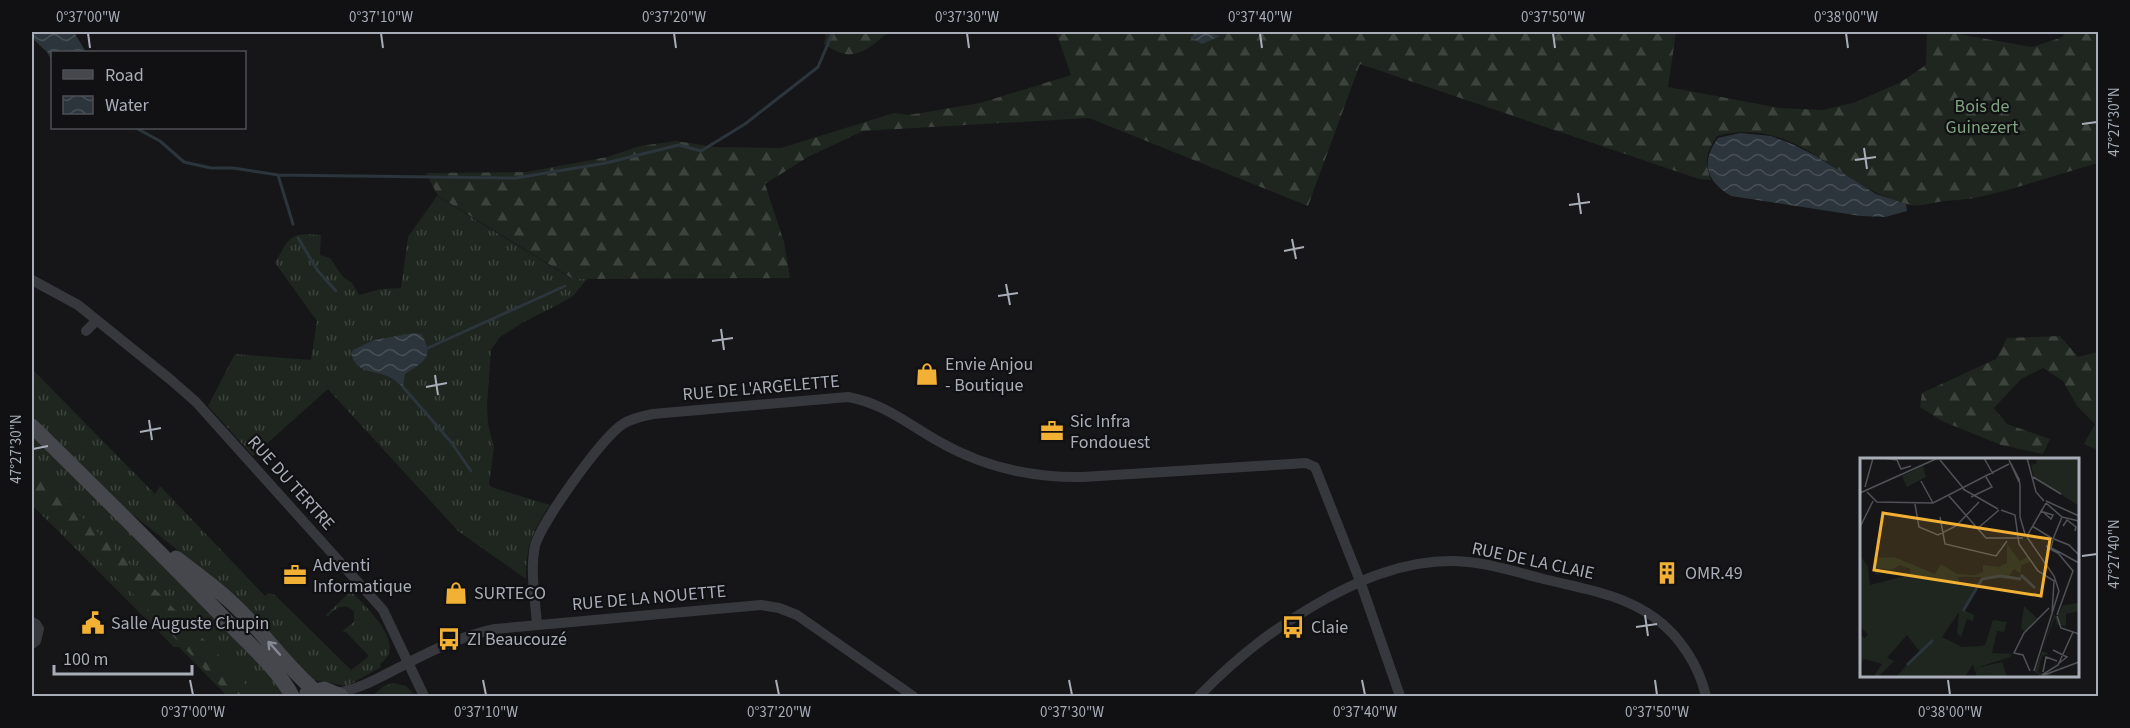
<svg xmlns="http://www.w3.org/2000/svg" width="2130" height="728" viewBox="0 0 2130 728" font-family="'Source Sans 3',sans-serif">
	<defs>
		<pattern id="grass-tufts" width="24" height="20" patternUnits="userSpaceOnUse" patternTransform="scale(1.5)"><rect width="24" height="20" fill="#1e261f"/><path d="M3 7l-1-3M5 7V3M7 7l1-3M15 17l-1-3M17 17v-4M19 17l1-3" fill="none" stroke="#3c433d"/></pattern>
		<pattern id="forest-firs" width="22" height="20" patternUnits="userSpaceOnUse" patternTransform="scale(1.5)"><rect width="22" height="20" fill="#1e261f"/><path d="M5 1l3.5 6h-7zM16 11l3.5 6h-7z" fill="#3c433d"/></pattern>
		<pattern id="water-waves" width="16" height="10" patternUnits="userSpaceOnUse" patternTransform="scale(1.5)"><rect width="16" height="10" fill="#2c353c"/><path d="M0 5q4-4 8 0t8 0" fill="none" stroke="#485056"/></pattern>
	</defs>
	<rect width="100%" height="100%" fill="#161618"/>
	<path fill="url(#grass-tufts)" d="M 437,196 L 572,279 L 587,279 L 573,296 L 563,302 L 522,323 L 500,337 L 491,350 L 487,405 L 488,424 L 494,448 L 489,484 L 491,487 L 550,505 C 532,531 526,547 526,579 L 458,531 L 328,389 L 253,456 L 208,406 L 235,354 L 311,360 L 317,321 L 275,263 C 290,237 289,232 321,235 L 320,255 L 330,258 L 343,277 L 352,283 L 359,295 L 381,289 L 401,288 L 408,237 Z
		M 32,369 L 155,494 L 160,486 L 265,596 L 269,593 L 275,595 L 351,670 L 369,656 L 346,632 L 342,631 L 354,622 L 354,612 C 346,602 335,607 328,617 L 326,615 L 351,591 C 365,606 409,645 380,664 L 381,667 L 347,686 L 313,680 L 184,555 L 114,500 L 32,420 Z
		M 32,434 L 231,632 L 281,685 L 285,696 L 227,696 L 179,647 L 174,647 L 32,505 Z
		M 393,683 L 406,686 L 416,696 L 372,696 L 384,686 Z"/>
	<path fill="url(#forest-firs)" d="M 826,32 L 889,32 C 864,52 854,64 824,44 Z
		M 1056,32 L 1676,32 L 1668,87 L 1780,108 L 1823,110 L 1856,102 L 1901,82 L 1926,65 L 1927,32 L 1946,32 L 2032,47 L 2063,37 L 2064,32 L 2098,32 L 2098,163 C 2059,174 2019,188 1979,197 C 1966,200 1951,200 1938,202 C 1930,203 1918,207 1911,205 C 1839,190 1799,114 1717,136 C 1706,153 1704,161 1711,180 L 1699,179 L 1360,64 L 1308,206 L 1089,118 L 863,131 L 808,157 L 765,184 L 784,242 L 790,278 L 573,279 L 438,196 L 426,173 L 527,172 L 607,157 L 640,146 L 676,141 L 715,147 L 781,148 L 894,113 L 909,115 L 980,103 L 1071,75 Z
		M 2060,336 L 2078,357 L 2098,352 L 2098,450 L 2084,444 L 2095,424 L 2077,406 L 2063,381 L 2043,368 L 2021,379 L 1994,408 L 2007,424 L 2050,439 L 2043,454 L 2001,445 L 1942,421 L 1920,407 L 1922,393 L 1996,359 L 2007,338 Z
		M 32,468 L 151,585 L 238,675 L 250,690 L 253,696 L 230,696 L 136,597 L 32,495 Z"/>
	<path fill="url(#water-waves)" d="M 32,32 L 74,32 L 86,52 L 52,52 L 52,61 L 47,52 L 32,38 Z
		M 1204,32 L 1220,36 L 1202,44 L 1190,37 Z
		M 1740,133 L 1771,136 L 1792,144 L 1816,156 L 1876,194 L 1906,204 L 1907,211 L 1885,217 L 1861,216 L 1731,196 C 1705,181 1701,161 1718,138 Z
		M 414,333 L 421,334 C 436,357 423,362 405,374 L 403,387 C 398,383 393,378 387,376 C 371,370 356,373 351,353 L 353,350 L 374,340 Z"/>
	<g fill="none" stroke-linecap="round" stroke-linejoin="round">
		<path stroke="#2c353c" stroke-width="3" d="M 136,128 L 160,141 L 184,162 L 211,168 L 233,168 L 278,175 L 293,224
			M 278,175 L 516,178 L 606,163 L 679,145 L 701,151 L 745,124 L 818,67 L 833,32
			M 298,238 L 318,271 L 336,291
			M 428,348 L 565,286
			M 403,387 L 451,442 L 471,471"/>
		<path stroke="#37383d" stroke-width="10" d="M 32,280 L 78,305 L 171,380 L 196,402 L 383,610 L 424,696
			M 86,331 L 97,320
			M 32,622 L 36,624 L 39,629 L 36,641 L 32,644
			M 537,624 C 535,599 530,570 535,546 C 540,524 603,436 623,424 C 632,418 643,416 653,414 L 848,397 C 883,403 908,424 938,441 C 983,467 1032,478 1083,477 L 1306,463 L 1315,467 L 1360,581 L 1400,696
			M 336,693 C 361,689 382,676 404,665 C 432,650 465,635 495,629 L 761,605 L 779,608 L 797,615 L 913,696
			M 1199,696 C 1240,654 1277,626 1329,597 C 1347,588 1363,579 1383,573 C 1410,564 1439,559 1468,562 C 1492,564 1516,572 1540,578 C 1579,588 1621,593 1655,618 C 1680,636 1699,666 1706,696"/>
		<path stroke="#45474d" stroke-width="15" d="M 32,426 C 95,488 158,550 220,614 C 241,637 279,669 292,696
			M 176,558 C 194,572 214,586 231,602 C 261,629 284,664 314,690
			M 307,693 L 324,689 L 341,696"/>
	</g>
	<defs><path id="oneway-shaft" d="M-6 0H5M1.5-3L5.5 0L1.5 3" fill="none" stroke-width="1.6" stroke-linecap="round" stroke-linejoin="round" transform="scale(1.5)"/></defs>
	<use stroke="#858993" href="#oneway-shaft" transform="translate(274 648) rotate(-132)"/>
	<path fill="none" stroke="#a8adb8" stroke-width="2" d="M 88,33 L 90,48M 381,33 L 383,48M 674,33 L 676,48M 967,33 L 969,48M 1260,33 L 1262,48M 1553,33 L 1555,48M 1846,33 L 1848,48M 2082,124 L 2097,122M 1864,148 L 1867,169M 1855,160 L 1876,157M 1578,193 L 1581,214M 1569,205 L 1590,202M 1292,239 L 1296,259M 1284,251 L 1304,247M 1006,284 L 1010,305M 998,296 L 1018,293M 721,329 L 724,350M 712,341 L 733,338M 435,375 L 438,395M 426,387 L 447,383M 149,420 L 152,440M 140,432 L 161,428M 33,449 L 48,446M 2082,556 L 2097,554M 1645,615 L 1648,636M 1636,627 L 1657,624M 190,680 L 193,695M 483,680 L 486,695M 776,680 L 779,695M 1069,680 L 1072,695M 1362,680 L 1365,695M 1655,680 L 1657,695M 1948,680 L 1950,695"/>
	<defs>
		<g id="shop-bare" transform="scale(1.8)"><path d="M-5-2.5h2.3a2.7 3.5 0 0 1 5.4 0H5L5.5 6h-11ZM-1.5-2.5h3a1.5 2.3 0 0 0-3 0Z" fill="#f2b134" stroke="#111113" stroke-width="2.5" paint-order="stroke"/></g>
		<g id="office-bare" transform="scale(1.8)"><path d="M-6-3h4V-5.5h4V-3h4V5H-6ZM-1-4.5V-3h2v-1.5ZM-6 0V1H6V0Z" fill="#f2b134" stroke="#111113" stroke-width="2.5" paint-order="stroke"/></g>
		<g id="building-bare" transform="scale(1.8)"><path d="M-4-6H4V6H1V3H-1V6H-4ZM-2.5-4.3h1.7v1.8h-1.7ZM.8-4.3h1.7v1.8H.8ZM-2.5-1h1.7V.8h-1.7ZM.8-1h1.7V.8H.8Z" fill="#f2b134" stroke="#111113" stroke-width="2.5" paint-order="stroke"/></g>
		<g id="civic-bare" transform="scale(1.8)"><path d="M-.6-6.5H3V-4.5H.6V-3L4-1V1h2V6H-6V1h2V-1L-.6-3ZM-1.2 2.5V6h2.4V2.5Z" fill="#f2b134" stroke="#111113" stroke-width="2.5" paint-order="stroke"/></g>
		<g id="bus-bare" transform="scale(1.8)"><path d="M-5-6H5V4H4V6H2V4H-2V6H-4V4H-5ZM-3.5-4V0h7V-4ZM-3.5 1.2v1.5H-2V1.2ZM2 1.2v1.5H3.5V1.2Z" fill="#f2b134" stroke="#111113" stroke-width="2.5" paint-order="stroke"/></g>
	</defs>
	<g fill-rule="evenodd">
		<use href="#shop-bare" x="927" y="374"/>
		<use href="#office-bare" x="1052" y="431"/>
		<use href="#building-bare" x="1667" y="573"/>
		<use href="#office-bare" x="295" y="575"/>
		<use href="#shop-bare" x="456" y="593"/>
		<use href="#civic-bare" x="93" y="623"/>
		<use href="#bus-bare" x="1293" y="627"/>
		<use href="#bus-bare" x="449" y="639"/>
	</g>
	<g text-anchor="middle" dominant-baseline="central" stroke-width="4.5" stroke-linejoin="round" paint-order="stroke">
		<g font-size="18" fill="#7fa381" stroke="#111113">
			<text x="1982" y="106">Bois de<tspan x="1982" dy="21">Guinezert</tspan></text>
		</g>
		<g font-size="18" fill="#a8adb8" stroke="#111113" text-anchor="start">
			<text x="945" y="364">Envie Anjou<tspan x="945" dy="21">- Boutique</tspan></text>
			<text x="1070" y="421">Sic Infra<tspan x="1070" dy="21">Fondouest</tspan></text>
			<text x="313" y="565">Adventi<tspan x="313" dy="21">Informatique</tspan></text>
			<text x="1685" y="573">OMR.49</text>
			<text x="474" y="593">SURTECO</text>
			<text x="111" y="623">Salle Auguste Chupin</text>
			<text x="1311" y="627">Claie</text>
			<text x="467" y="639">ZI Beaucouzé</text>
		</g>
		<g font-size="18" fill="#a8adb8" stroke="#111113">
			<text transform="translate(761 388) rotate(-5)">RUE DE L'ARGELETTE</text>
			<text transform="translate(291 483) rotate(48)">RUE DU TERTRE</text>
			<text transform="translate(1533 561) rotate(12)">RUE DE LA CLAIE</text>
			<text transform="translate(649 598) rotate(-5)">RUE DE LA NOUETTE</text>
		</g>
	</g>
	<g transform="translate(1860 458)">
		<rect width="219" height="219" fill="#161618"/>
		<path d="M 63,8 L 66,19 L 47,29 L 42,18 ZM 147,86 L 160,103 L 167,99 L 170,104 L 161,107 L 161,116 L 154,111 L 149,118 L 139,109 L 147,105 ZM 219,145 L 219,153 L 206,156 L 206,168 L 197,167 L 195,159 L 182,193 L 189,196 L 182,198 L 178,214 L 179,215 L 190,216 L 196,218 L 171,219 L 180,217 L 175,214 L 194,157 L 197,159 L 203,147 ZM 142,204 L 147,219 L 134,219 L 131,215 L 118,217 L 116,210 Z" fill="#1e261f"/>
		<path d="M 175,0 L 219,0 L 219,48 L 174,19 L 171,7 L 177,5 ZM 0,98 L 8,108 L 10,127 L 49,117 L 51,111 L 40,107 L 31,112 L 20,110 L 19,117 L 15,116 L 16,100 L 34,99 L 75,116 L 81,106 L 97,116 L 115,117 L 123,114 L 123,107 L 140,109 L 150,119 L 98,119 L 100,128 L 117,125 L 104,152 L 114,157 L 113,163 L 107,161 L 101,179 L 97,175 L 99,154 L 82,179 L 102,189 L 121,188 L 125,187 L 133,162 L 147,164 L 144,174 L 137,173 L 132,195 L 152,196 L 150,199 L 116,210 L 118,217 L 131,215 L 134,219 L 117,219 L 113,206 L 105,219 L 36,219 L 59,193 L 47,177 L 27,200 L 34,203 L 18,219 L 13,219 L 22,206 L 4,201 L 0,206 L 0,177 L 5,180 L 8,176 L 0,169 ZM 164,148 L 177,160 L 165,174 L 161,170 Z" fill="#1e261f"/>
		<path fill="none" stroke="#2c353c" stroke-width="3" d="M 161,117 L 175,130M 103,153 L 122,121 L 140,118 L 161,121M 47,207 L 73,182"/>
		<path fill="none" stroke="#505258" stroke-width="1.5" d="M 23,0 L 37,2 L 41,11 L 51,8M 124,0 L 133,16M 167,0 L 176,34 L 184,43M 80,2 L 104,31M 173,19 L 201,36M 61,23 L 73,45M 159,24 L 149,2 L 159,21 L 160,27 L 160,59 L 165,76M 5,29 L 13,0M 103,31 L 138,51M 7,34 L 17,44 L 73,45 L 149,6M 0,35 L 78,0M 89,38 L 126,80 L 163,80M 111,39 L 132,29 L 126,19M 186,43 L 219,58M 186,45 L 202,59 L 219,63M 55,46 L 59,69 L 78,77 L 96,68 L 119,44M 141,52 L 155,57 L 159,86 L 178,113 L 194,123 L 192,156M 180,53 L 193,57 L 191,61 L 182,53M 80,59 L 85,86 L 136,98 L 147,83M 172,68 L 193,81M 203,68 L 207,62 L 216,69 L 215,73M 0,69 L 13,43M 117,71 L 139,52M 167,78 L 186,45M 167,79 L 194,118 L 199,133 L 174,213M 193,81 L 202,59M 194,81 L 209,87 L 219,97M 191,90 L 199,94 L 198,95 L 190,91 ZM 190,91 L 186,88 L 191,90 L 193,82M 199,94 L 219,105M 197,157 L 213,113 L 198,95M 197,158 L 201,170 L 219,176M 193,192 L 207,199 L 198,206M 170,213 L 163,197 L 154,195 L 164,175 L 189,150M 183,214 L 186,199 L 197,203M 182,217 L 198,207 L 213,174M 184,217 L 219,204"/>
		<path fill="#f2b134" fill-opacity="0.15" stroke="#f2b134" stroke-width="3" d="M 23,55 L 190,81 L 181,138 L 14,112 Z"/>
		<rect width="219" height="219" fill="none" stroke="#a8adb8" stroke-width="3"/>
	</g>
	<rect width="2130" height="728" fill="none" stroke="#111113" stroke-width="66"/>
	<rect x="51" y="51" width="195" height="78" fill="#111113" stroke="#4d4f55" stroke-width="1.5"/>
	<rect x="63" y="70" width="30" height="9" fill="#45474d" stroke="#4d4f55" stroke-width="1.5"/>
	<text x="105" y="81" font-size="18" fill="#a8adb8">Road</text>
	<rect x="63" y="96" width="30" height="18" fill="url(#water-waves)" stroke="#4d4f55" stroke-width="1.5"/>
	<text x="105" y="111" font-size="18" fill="#a8adb8">Water</text>
	<path d="M54 665v9h138v-9" fill="none" stroke="#a8adb8" stroke-width="3"/>
	<text x="63" y="665" font-size="18" fill="#a8adb8" stroke="#111113" stroke-width="4.5" paint-order="stroke">100 m</text>
	<rect x="33" y="33" width="2064" height="662" fill="none" stroke="#a8adb8" stroke-width="2"/>
	<g font-size="15" text-anchor="middle" fill="#a8adb8">
		<text x="88" y="22">0°37'00"W</text>
		<text x="381" y="22">0°37'10"W</text>
		<text x="674" y="22">0°37'20"W</text>
		<text x="967" y="22">0°37'30"W</text>
		<text x="1260" y="22">0°37'40"W</text>
		<text x="1553" y="22">0°37'50"W</text>
		<text x="1846" y="22">0°38'00"W</text>
		<text transform="translate(2114 122) rotate(-90)" y="5">47°27'30"N</text>
		<text transform="translate(16 449) rotate(-90)" y="5">47°27'30"N</text>
		<text transform="translate(2114 554) rotate(-90)" y="5">47°27'40"N</text>
		<text x="193" y="717">0°37'00"W</text>
		<text x="486" y="717">0°37'10"W</text>
		<text x="779" y="717">0°37'20"W</text>
		<text x="1072" y="717">0°37'30"W</text>
		<text x="1365" y="717">0°37'40"W</text>
		<text x="1657" y="717">0°37'50"W</text>
		<text x="1950" y="717">0°38'00"W</text>
	</g>
</svg>
